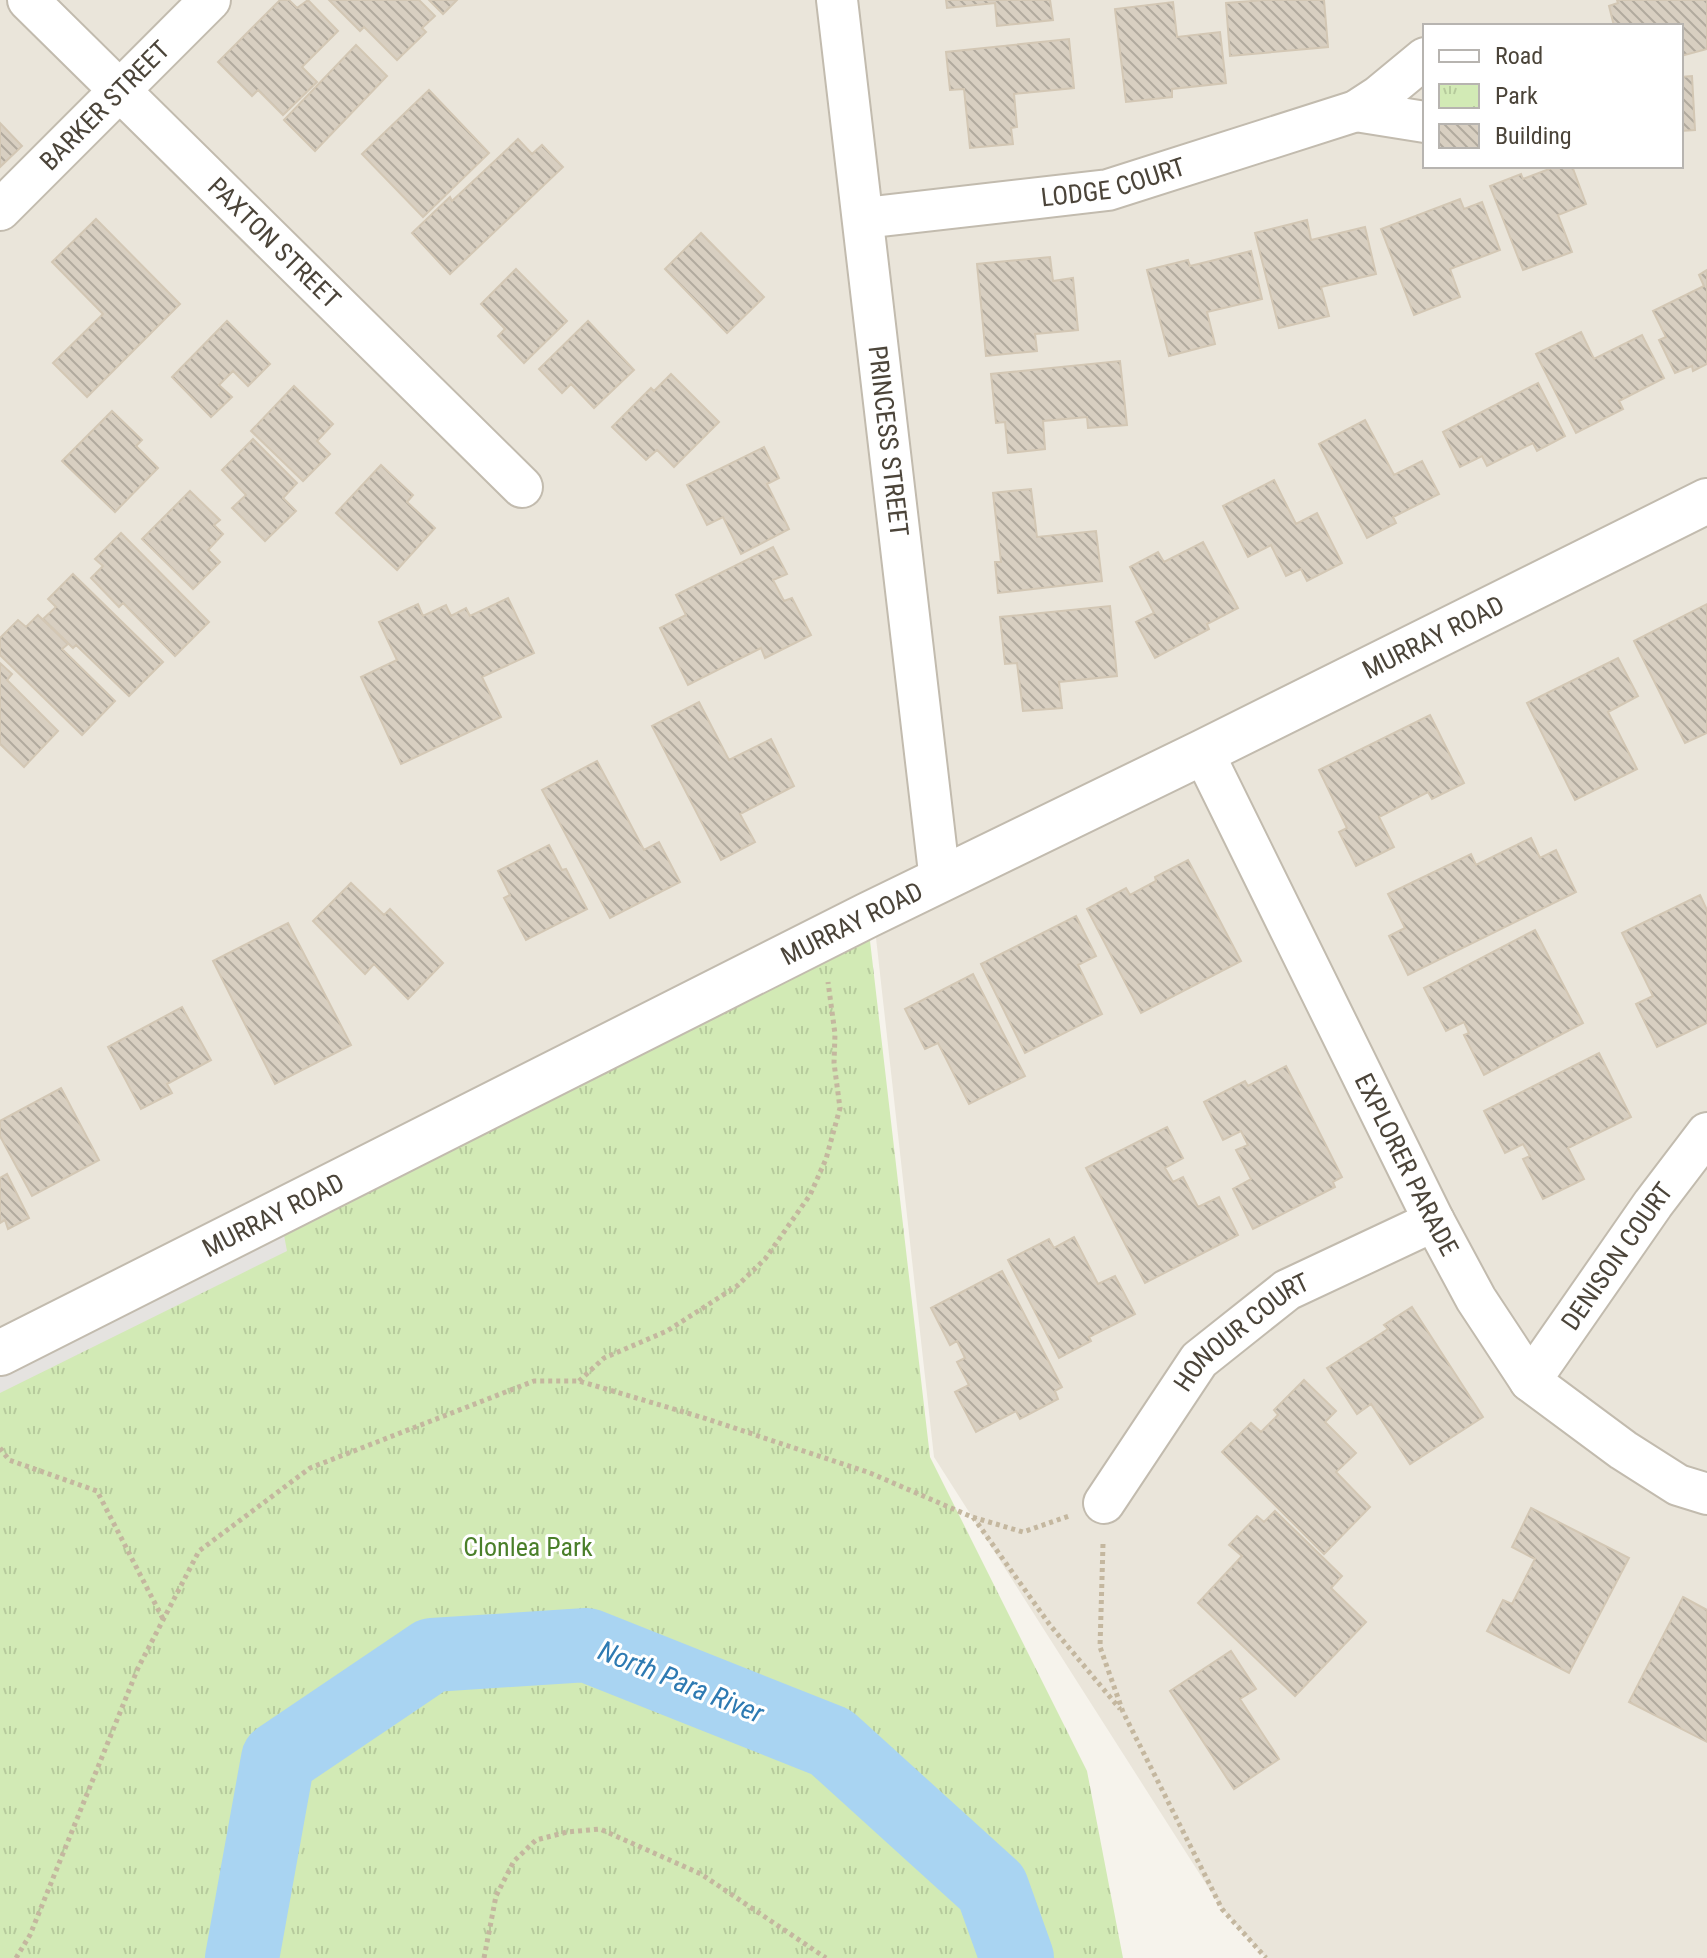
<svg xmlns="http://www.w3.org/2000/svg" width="1707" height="1958" viewBox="0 0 1707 1958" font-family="'Roboto Condensed',sans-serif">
	<defs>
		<pattern id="park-tufts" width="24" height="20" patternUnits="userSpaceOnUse" patternTransform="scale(2)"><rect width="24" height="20" fill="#d2eab5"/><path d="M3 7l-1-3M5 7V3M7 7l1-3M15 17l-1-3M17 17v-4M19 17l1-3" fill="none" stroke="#b6ca9c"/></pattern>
		<pattern id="building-back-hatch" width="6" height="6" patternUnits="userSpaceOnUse" patternTransform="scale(2)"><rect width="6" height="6" fill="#d8cfc1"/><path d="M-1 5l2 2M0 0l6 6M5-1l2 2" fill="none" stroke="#b1aa9e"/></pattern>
	</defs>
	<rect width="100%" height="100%" fill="#f6f3ec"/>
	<path fill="#eae5da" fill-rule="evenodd" d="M 0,0 L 1707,0 L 1707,1958 L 1266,1958 L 1222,1909 L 934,1457 L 873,911 L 0,1352 ZM 1425,26 L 1681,26 L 1681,166 L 1425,166 Z"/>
	<path fill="url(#park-tufts)" d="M 867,915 L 930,1457 L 1087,1771 L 1123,1958 L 0,1958 L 0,1354 Z"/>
	<path fill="#e5e3e0" d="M 284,1235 L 287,1251 L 0,1393 L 0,1376 Z"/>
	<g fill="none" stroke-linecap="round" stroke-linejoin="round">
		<path stroke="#a9d4f2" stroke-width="74" d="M 242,1958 L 278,1759 L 432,1655 L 587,1645 L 831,1742 L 992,1888 L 1017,1958"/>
	</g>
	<path fill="url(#building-back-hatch)" stroke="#d3c7b4" stroke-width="2" d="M 280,0 L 289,0 L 297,8 L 308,0 L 338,31 L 302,67 L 317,82 L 283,115 L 258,90 L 252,96 L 218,62 Z
		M 329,0 L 419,0 L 435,16 L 422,28 L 426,32 L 397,60 L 364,27 L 360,31 Z
		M 429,0 L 457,0 L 443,14 Z
		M 946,0 L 1050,0 L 1053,20 L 997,26 L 995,3 L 947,8 Z
		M 1265,0 L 1324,0 L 1328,47 L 1230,56 L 1226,3 Z
		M 1617,0 L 1707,0 L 1707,49 L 1681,56 L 1681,26 L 1614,26 L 1609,6 L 1618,3 Z
		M 1173,2 L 1177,37 L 1220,32 L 1226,83 L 1172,89 L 1172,97 L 1126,102 L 1115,9 Z
		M 1069,39 L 1074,88 L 1014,94 L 1017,127 L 1011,128 L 1013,144 L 970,148 L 964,89 L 950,90 L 946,52 Z
		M 356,45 L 387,76 L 315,151 L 284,120 Z
		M 1692,76 L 1695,130 L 1681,131 L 1681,77 Z
		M 429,90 L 489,153 L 423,217 L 362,154 Z
		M 0,123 L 22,146 L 0,167 Z
		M 518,139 L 532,154 L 542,145 L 563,167 L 450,274 L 412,233 L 450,197 L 452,201 Z
		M 1557,166 L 1572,166 L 1586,204 L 1558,215 L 1572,252 L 1523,270 L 1490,186 L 1521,174 L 1523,179 Z
		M 1460,199 L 1464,209 L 1482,202 L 1500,250 L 1450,269 L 1460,297 L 1414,315 L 1381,229 Z
		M 96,219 L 180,304 L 87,397 L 53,363 L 103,314 L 52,262 Z
		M 1307,220 L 1311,240 L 1365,227 L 1376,274 L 1321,287 L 1329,316 L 1279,328 L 1255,233 Z
		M 701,233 L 764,297 L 727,333 L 665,269 Z
		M 1251,251 L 1262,299 L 1207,312 L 1215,344 L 1169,356 L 1147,270 L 1188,260 L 1190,266 Z
		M 1050,257 L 1053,281 L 1073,278 L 1078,330 L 1035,334 L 1037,351 L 986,356 L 977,264 Z
		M 516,269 L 567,321 L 524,363 L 498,336 L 505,329 L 481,304 Z
		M 1707,270 L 1707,364 L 1693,371 L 1692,366 L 1675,373 L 1659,340 L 1666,337 L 1653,311 L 1704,286 L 1699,275 Z
		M 227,321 L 270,364 L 248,386 L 233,371 L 219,385 L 232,397 L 211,417 L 172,377 Z
		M 588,321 L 634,370 L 594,408 L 571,384 L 562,393 L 539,369 Z
		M 1581,332 L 1594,359 L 1642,335 L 1664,378 L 1619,401 L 1623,409 L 1576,433 L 1536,354 Z
		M 1120,361 L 1127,425 L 1088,428 L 1087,417 L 1043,421 L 1045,449 L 1008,453 L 1005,422 L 996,423 L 991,374 Z
		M 671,374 L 719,422 L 674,467 L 657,450 L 646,460 L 612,427 L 651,388 L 654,391 Z
		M 1538,383 L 1565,436 L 1537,451 L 1533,443 L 1487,466 L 1482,456 L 1460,467 L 1443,432 Z
		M 294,386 L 333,424 L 317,441 L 330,454 L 303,481 L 251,431 Z
		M 112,411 L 142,440 L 136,446 L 158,468 L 115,512 L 62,461 Z
		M 1365,420 L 1394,475 L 1422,461 L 1439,494 L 1393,517 L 1396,523 L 1367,538 L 1319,444 Z
		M 253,439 L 297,483 L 283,498 L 296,511 L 265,541 L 232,508 L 246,495 L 222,470 Z
		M 764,447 L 779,478 L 767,484 L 789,529 L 741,554 L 723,517 L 707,525 L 687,485 Z
		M 381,465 L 413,495 L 407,502 L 435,528 L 397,570 L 336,513 Z
		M 1274,480 L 1296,524 L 1317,513 L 1342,563 L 1307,581 L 1301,569 L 1286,576 L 1271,545 L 1248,557 L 1223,506 Z
		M 1031,489 L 1037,537 L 1096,531 L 1102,581 L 998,593 L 995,562 L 1001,562 L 993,493 Z
		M 190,491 L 220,520 L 214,525 L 223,534 L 208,550 L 220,562 L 193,589 L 142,539 Z
		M 121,533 L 209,622 L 175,656 L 123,603 L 119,607 L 91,578 L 103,566 L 95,559 Z
		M 1203,542 L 1238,608 L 1207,624 L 1209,629 L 1155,658 L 1136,622 L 1154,613 L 1130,567 L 1158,552 L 1164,562 Z
		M 773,547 L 787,574 L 773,580 L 784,601 L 792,598 L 811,635 L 765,658 L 761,648 L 688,685 L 660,628 L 686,615 L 676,595 Z
		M 73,574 L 163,662 L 129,696 L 76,645 L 73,648 L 43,619 L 56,607 L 48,599 Z
		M 508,598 L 534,653 L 482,677 L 501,717 L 401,764 L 361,677 L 397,660 L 379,622 L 418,604 L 423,616 L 446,605 L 451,616 L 466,608 L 470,616 Z
		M 1707,604 L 1707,733 L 1685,743 L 1634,641 Z
		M 1110,606 L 1117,676 L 1059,682 L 1062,708 L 1023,711 L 1017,663 L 1005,664 L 1000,617 Z
		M 38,615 L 68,644 L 62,649 L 115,701 L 82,735 L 0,655 L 0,638 L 18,620 L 26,627 Z
		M 1618,658 L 1638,696 L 1608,712 L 1637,769 L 1575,800 L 1527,703 Z
		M 0,663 L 12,674 L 7,680 L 58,731 L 24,767 L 0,744 Z
		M 699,702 L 729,760 L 771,739 L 794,786 L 740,814 L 755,842 L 721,860 L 652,726 Z
		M 1430,715 L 1464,783 L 1432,799 L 1428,792 L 1379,817 L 1394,847 L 1356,866 L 1339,832 L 1347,828 L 1319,770 Z
		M 597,761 L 644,850 L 659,842 L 680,882 L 610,918 L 542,790 Z
		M 1531,838 L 1540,858 L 1556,850 L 1576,892 L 1408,975 L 1389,936 L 1405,928 L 1388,894 L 1471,854 L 1476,865 Z
		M 549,845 L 562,870 L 566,869 L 587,909 L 526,940 L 504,898 L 510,895 L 498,871 Z
		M 1188,860 L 1241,961 L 1141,1013 L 1087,909 L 1126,888 L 1130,895 L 1156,881 L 1155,877 Z
		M 351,883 L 384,915 L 390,909 L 443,963 L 408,999 L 374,964 L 365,974 L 313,921 Z
		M 1700,895 L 1707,910 L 1707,1023 L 1657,1047 L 1636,1004 L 1653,996 L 1622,933 Z
		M 1076,916 L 1096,956 L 1078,965 L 1102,1014 L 1025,1053 L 981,964 Z
		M 288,923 L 351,1045 L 275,1084 L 213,961 Z
		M 1535,930 L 1583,1023 L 1484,1075 L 1464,1035 L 1469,1033 L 1464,1022 L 1446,1031 L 1424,988 Z
		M 973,974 L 1025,1076 L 969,1104 L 938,1043 L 925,1049 L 905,1009 Z
		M 182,1007 L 211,1060 L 167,1084 L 172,1093 L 141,1109 L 108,1047 Z
		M 1599,1053 L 1631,1117 L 1568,1148 L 1584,1179 L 1543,1199 L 1523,1159 L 1530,1156 L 1523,1144 L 1505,1153 L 1484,1111 Z
		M 1286,1066 L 1342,1177 L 1333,1182 L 1335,1187 L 1253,1229 L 1233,1189 L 1251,1179 L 1236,1150 L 1248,1145 L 1241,1131 L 1223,1140 L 1204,1102 L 1245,1081 L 1248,1086 Z
		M 61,1088 L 99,1160 L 32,1196 L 0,1136 L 0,1121 Z
		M 1167,1127 L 1183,1158 L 1165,1168 L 1173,1182 L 1183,1177 L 1198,1207 L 1219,1197 L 1238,1235 L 1145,1283 L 1086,1168 Z
		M 7,1174 L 29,1218 L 8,1229 L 5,1220 L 0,1223 L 0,1178 Z
		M 1074,1237 L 1098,1284 L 1115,1276 L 1135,1314 L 1089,1337 L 1091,1341 L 1059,1358 L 1008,1260 L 1049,1239 L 1054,1248 Z
		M 1002,1271 L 1062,1387 L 1055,1391 L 1058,1399 L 1020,1419 L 1016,1411 L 976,1432 L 955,1392 L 969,1385 L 957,1362 L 965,1358 L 957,1341 L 950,1345 L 931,1308 Z
		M 1412,1307 L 1483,1417 L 1410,1464 L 1371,1404 L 1357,1414 L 1327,1368 L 1388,1329 L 1384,1325 Z
		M 1304,1380 L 1336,1411 L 1325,1422 L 1356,1453 L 1336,1472 L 1370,1507 L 1324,1554 L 1222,1452 L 1251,1423 L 1261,1432 L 1278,1415 L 1274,1410 Z
		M 1531,1508 L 1629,1558 L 1569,1673 L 1487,1631 L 1503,1600 L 1512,1604 L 1535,1559 L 1512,1547 Z
		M 1275,1511 L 1342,1576 L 1331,1588 L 1366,1622 L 1295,1696 L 1198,1603 L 1242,1556 L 1229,1545 L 1257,1516 L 1264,1522 Z
		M 1683,1597 L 1707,1610 L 1707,1742 L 1629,1702 Z
		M 1231,1651 L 1256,1689 L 1240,1699 L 1279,1759 L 1234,1789 L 1170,1691 Z"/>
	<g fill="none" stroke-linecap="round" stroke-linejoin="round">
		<g stroke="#c2bbae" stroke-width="44">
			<g id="minor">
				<path id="s1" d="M 28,0 L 522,487"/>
				<path id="s2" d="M 837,0 L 940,881"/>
				<path d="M 1356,111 L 1425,122"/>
				<path id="s3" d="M 0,210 L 210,0"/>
				<path id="s4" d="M 864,218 L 1108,190 L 1356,111 L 1379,96 L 1425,58"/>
				<path id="s5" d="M 1203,752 L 1434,1221 L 1476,1299 L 1530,1381 L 1623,1450 L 1678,1485 L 1707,1494"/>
				<path id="s6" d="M 1530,1381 L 1653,1204 L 1707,1133"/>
				<path id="s7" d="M 1104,1503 L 1199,1360 L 1287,1290 L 1434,1221"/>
			</g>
		</g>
		<g stroke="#c2bbae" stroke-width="48">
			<g id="tertiary">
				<path id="s8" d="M 0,1353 L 868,915 L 1203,752 L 1707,501"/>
			</g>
		</g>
		<path stroke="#c4b79f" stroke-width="5" stroke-dasharray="4 4" stroke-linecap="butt" d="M 579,1381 L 604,1358 L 667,1331 L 737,1286 L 765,1259 L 810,1195 L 826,1159 L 840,1108 L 834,1063 L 835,1034 L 828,982
			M 0,1448 L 9,1460 L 97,1491 L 163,1619
			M 973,1517 L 1050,1625 L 1120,1709
			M 1103,1544 L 1100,1647 L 1123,1712 L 1222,1909 L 1266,1958
			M 16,1958 L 30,1935 L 138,1668 L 199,1551 L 310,1468 L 534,1381 L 579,1381 L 704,1418 L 870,1473 L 972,1517 L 1023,1532 L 1069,1516
			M 484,1958 L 496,1896 L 514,1861 L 536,1840 L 567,1832 L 600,1829 L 701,1874 L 826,1958"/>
		<use href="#minor" stroke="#fff" stroke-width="40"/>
		<use href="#tertiary" stroke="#fff" stroke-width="44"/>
	</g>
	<g text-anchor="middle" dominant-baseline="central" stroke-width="6" stroke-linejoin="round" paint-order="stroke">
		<g font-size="26" fill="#4b4439" stroke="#fff">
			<text stroke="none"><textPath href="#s3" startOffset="148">BARKER STREET</textPath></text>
			<text stroke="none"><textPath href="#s4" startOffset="252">LODGE COURT</textPath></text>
			<text stroke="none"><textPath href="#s1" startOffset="346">PAXTON STREET</textPath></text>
			<text stroke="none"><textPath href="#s2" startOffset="444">PRINCESS STREET</textPath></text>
			<text stroke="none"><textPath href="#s8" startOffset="1602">MURRAY ROAD</textPath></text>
			<text stroke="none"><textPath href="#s8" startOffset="954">MURRAY ROAD</textPath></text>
			<text stroke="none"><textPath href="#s5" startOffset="460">EXPLORER PARADE</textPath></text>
			<text stroke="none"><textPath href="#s8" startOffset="306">MURRAY ROAD</textPath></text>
			<text stroke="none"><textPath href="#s6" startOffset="152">DENISON COURT</textPath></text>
			<text stroke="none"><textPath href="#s7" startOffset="222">HONOUR COURT</textPath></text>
		</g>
		<g font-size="26" fill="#4a7f2a" stroke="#fff">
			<text x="528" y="1547">Clonlea Park</text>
		</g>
		<g font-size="28" font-style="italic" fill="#2e7ab2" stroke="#fff">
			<text transform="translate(681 1682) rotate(22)">North Para River</text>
		</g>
	</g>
	<rect x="1423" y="24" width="260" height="144" fill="#ffffff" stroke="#b7b4b0" stroke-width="2"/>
	<rect x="1439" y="50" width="40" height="12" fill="#ffffff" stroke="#b7b4b0" stroke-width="2"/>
	<text x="1495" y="64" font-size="24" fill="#4b4439">Road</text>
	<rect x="1439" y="84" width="40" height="24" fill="url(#park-tufts)" stroke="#b7b4b0" stroke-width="2"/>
	<text x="1495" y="104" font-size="24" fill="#4b4439">Park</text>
	<rect x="1439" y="124" width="40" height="24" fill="url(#building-back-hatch)" stroke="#b7b4b0" stroke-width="2"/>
	<text x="1495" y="144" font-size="24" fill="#4b4439">Building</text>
</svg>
